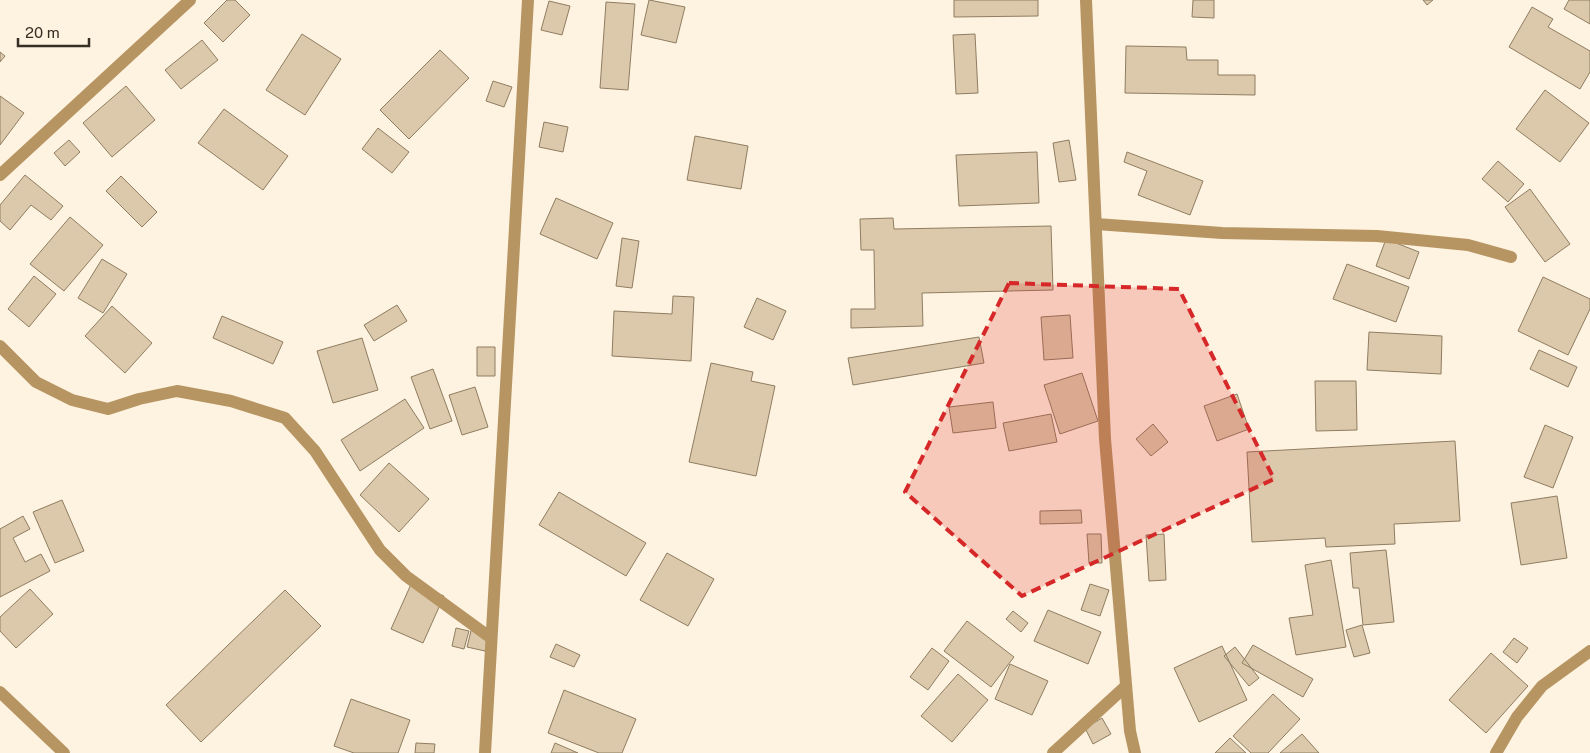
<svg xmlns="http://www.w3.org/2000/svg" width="1590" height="753" viewBox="0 0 1590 753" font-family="'Public Sans',sans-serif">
	<rect width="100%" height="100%" fill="#fef2e0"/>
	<path fill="#dcc9ab" stroke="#8f7d61" d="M 227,0 L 235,0 L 250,15 L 223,42 L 204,23 Z
		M 649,0 L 685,7 L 676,43 L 641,35 Z
		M 954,0 L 1038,0 L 1038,16 L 954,17 Z
		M 1193,0 L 1214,0 L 1214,18 L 1192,17 Z
		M 1423,0 L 1433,0 L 1427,5 Z
		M 1569,0 L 1590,0 L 1590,24 L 1564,9 Z
		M 549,1 L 570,6 L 562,35 L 541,30 Z
		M 606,2 L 635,4 L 628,90 L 600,88 Z
		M 1532,7 L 1553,19 L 1548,27 L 1590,51 L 1590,72 L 1580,89 L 1509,47 Z
		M 302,34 L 341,59 L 305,115 L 266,90 Z
		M 975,34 L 978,93 L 956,94 L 953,35 Z
		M 202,40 L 218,60 L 181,89 L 165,70 Z
		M 1126,46 L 1186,47 L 1187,60 L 1218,60 L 1218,75 L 1255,75 L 1255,95 L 1125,93 Z
		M 440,50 L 469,78 L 409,139 L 380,110 Z
		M 0,52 L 5,56 L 0,62 Z
		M 493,81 L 512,87 L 504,107 L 486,101 Z
		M 126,86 L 155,120 L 112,157 L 83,123 Z
		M 1545,90 L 1589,123 L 1560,162 L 1516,129 Z
		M 0,96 L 24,113 L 0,145 Z
		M 224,109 L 288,156 L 263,190 L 198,143 Z
		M 544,122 L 568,127 L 563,152 L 539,147 Z
		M 378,128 L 409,152 L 392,173 L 362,149 Z
		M 695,136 L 748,146 L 741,189 L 687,180 Z
		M 69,140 L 80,152 L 65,166 L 54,153 Z
		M 1069,140 L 1076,180 L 1059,182 L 1053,143 Z
		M 1037,152 L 1039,203 L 959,206 L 956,155 Z
		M 1127,152 L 1203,181 L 1190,215 L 1138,195 L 1147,171 L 1124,162 Z
		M 1498,161 L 1524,184 L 1508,202 L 1482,179 Z
		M 25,175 L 63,206 L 51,220 L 31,205 L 10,230 L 0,221 L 0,205 Z
		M 121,176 L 157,212 L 142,227 L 106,191 Z
		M 1530,189 L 1570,244 L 1545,262 L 1505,207 Z
		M 556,198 L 613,223 L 597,259 L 540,234 Z
		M 70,217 L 103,245 L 64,291 L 30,264 Z
		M 893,218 L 894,229 L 1051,226 L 1053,290 L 922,293 L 923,326 L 851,328 L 851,309 L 875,309 L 874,250 L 861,250 L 860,219 Z
		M 622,238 L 639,241 L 632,288 L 616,286 Z
		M 1386,239 L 1419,252 L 1409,279 L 1376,266 Z
		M 102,259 L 127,274 L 103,313 L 78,298 Z
		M 1347,264 L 1409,287 L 1396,322 L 1333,299 Z
		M 34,276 L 56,294 L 29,327 L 8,309 Z
		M 1543,277 L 1590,299 L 1590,309 L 1568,355 L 1518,331 Z
		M 673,296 L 694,297 L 691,361 L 612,356 L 614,311 L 672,314 Z
		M 757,298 L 786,311 L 773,340 L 744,327 Z
		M 397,305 L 407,321 L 374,341 L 364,325 Z
		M 112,306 L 152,343 L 125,373 L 85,336 Z
		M 1070,315 L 1073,358 L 1044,360 L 1041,317 Z
		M 222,316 L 283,342 L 273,364 L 213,338 Z
		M 1369,332 L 1442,336 L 1441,374 L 1367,370 Z
		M 979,337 L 984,363 L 853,385 L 848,358 Z
		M 362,338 L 378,390 L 333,403 L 317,351 Z
		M 477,347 L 495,347 L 495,376 L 477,376 Z
		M 1539,350 L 1577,367 L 1568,387 L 1530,369 Z
		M 711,363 L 753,372 L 751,381 L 775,386 L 756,476 L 689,462 Z
		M 433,369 L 452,421 L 430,429 L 411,377 Z
		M 1082,373 L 1098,421 L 1060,434 L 1044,385 Z
		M 1315,381 L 1356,381 L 1357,430 L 1316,431 Z
		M 475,387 L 488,427 L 462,435 L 449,395 Z
		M 1237,394 L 1249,429 L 1217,441 L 1204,406 Z
		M 405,399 L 424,428 L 360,471 L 341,440 Z
		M 993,402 L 996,428 L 953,433 L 949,407 Z
		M 1051,414 L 1057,442 L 1009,451 L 1003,423 Z
		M 1153,424 L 1168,442 L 1151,456 L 1136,439 Z
		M 1545,425 L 1573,437 L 1553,488 L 1524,477 Z
		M 1455,441 L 1460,521 L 1394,524 L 1395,544 L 1326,547 L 1325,538 L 1252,542 L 1247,452 Z
		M 389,463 L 429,499 L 399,532 L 360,495 Z
		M 559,492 L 646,543 L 626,576 L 539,525 Z
		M 1557,496 L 1567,558 L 1521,565 L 1511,503 Z
		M 62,500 L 84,551 L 55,563 L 33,512 Z
		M 1081,510 L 1082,523 L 1040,524 L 1040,511 Z
		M 23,516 L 30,529 L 13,538 L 25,562 L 41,554 L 50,571 L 0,597 L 0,529 Z
		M 1087,534 L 1101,534 L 1102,563 L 1089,563 Z
		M 1164,534 L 1166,580 L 1149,581 L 1146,535 Z
		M 1386,550 L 1394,622 L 1363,625 L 1359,588 L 1353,588 L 1350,553 Z
		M 667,553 L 714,579 L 688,626 L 640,600 Z
		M 1331,560 L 1346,647 L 1296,655 L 1289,618 L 1313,615 L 1305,565 Z
		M 412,582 L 444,596 L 423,643 L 391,629 Z
		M 1090,584 L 1109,590 L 1100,616 L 1081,610 Z
		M 30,589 L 53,614 L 16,648 L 0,631 L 0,617 Z
		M 285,590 L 321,626 L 201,742 L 166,705 Z
		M 1048,610 L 1101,632 L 1088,664 L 1034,641 Z
		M 1013,611 L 1028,623 L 1021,632 L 1006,619 Z
		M 967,621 L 1014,657 L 991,687 L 944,651 Z
		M 1362,625 L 1370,653 L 1354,657 L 1346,630 Z
		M 472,627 L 490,631 L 485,651 L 467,647 Z
		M 456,628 L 469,631 L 464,649 L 452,646 Z
		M 1514,638 L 1528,648 L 1517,663 L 1503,652 Z
		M 556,644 L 580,655 L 574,667 L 550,657 Z
		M 1253,645 L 1313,679 L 1303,697 L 1242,663 Z
		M 1222,646 L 1247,700 L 1199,722 L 1174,668 Z
		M 1235,647 L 1259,678 L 1249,686 L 1224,656 Z
		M 932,648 L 949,661 L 928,690 L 910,677 Z
		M 1491,653 L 1528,686 L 1486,733 L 1449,700 Z
		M 1010,664 L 1048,681 L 1032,715 L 995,699 Z
		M 958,674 L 988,700 L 952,742 L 921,716 Z
		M 564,690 L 636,719 L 622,753 L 599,753 L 548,733 Z
		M 1273,694 L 1300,719 L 1268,753 L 1251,753 L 1233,736 Z
		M 351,699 L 410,720 L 398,753 L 354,753 L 334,746 Z
		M 1102,718 L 1111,734 L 1093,744 L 1085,728 Z
		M 1302,734 L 1319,753 L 1280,753 Z
		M 1230,738 L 1246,753 L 1215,753 Z
		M 416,743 L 435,744 L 434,753 L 415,753 Z
		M 555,743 L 578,753 L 551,753 Z"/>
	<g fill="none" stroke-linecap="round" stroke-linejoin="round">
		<path stroke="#b69562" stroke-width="12" d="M 1096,224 L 1222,233 L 1377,236 L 1468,245 L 1511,257
			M 0,346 L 36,382 L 72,400 L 108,409 L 139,399 L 177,391 L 231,401 L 285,418 L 315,451 L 380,550 L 406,576 L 491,638
			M 0,692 L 64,753
			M 485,753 L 528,0
			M 1053,753 L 1126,686
			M 1496,753 L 1517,717 L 1542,686 L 1590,651"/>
		<path stroke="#b69562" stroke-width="12" d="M 1086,0 L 1105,439 L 1130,731 L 1135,753
			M 0,175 L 190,0"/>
	</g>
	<path fill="#d62828" fill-opacity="0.2" stroke="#d62828" stroke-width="4" stroke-dasharray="10 6" stroke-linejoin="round" d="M 1009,283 L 1179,289 L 1274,479 L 1022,596 L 905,492 Z"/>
	<path d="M18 38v8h71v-8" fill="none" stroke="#372f24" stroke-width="2.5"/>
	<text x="25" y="38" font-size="15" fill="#372f24" stroke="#fef2e0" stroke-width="4" paint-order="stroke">20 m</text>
</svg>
